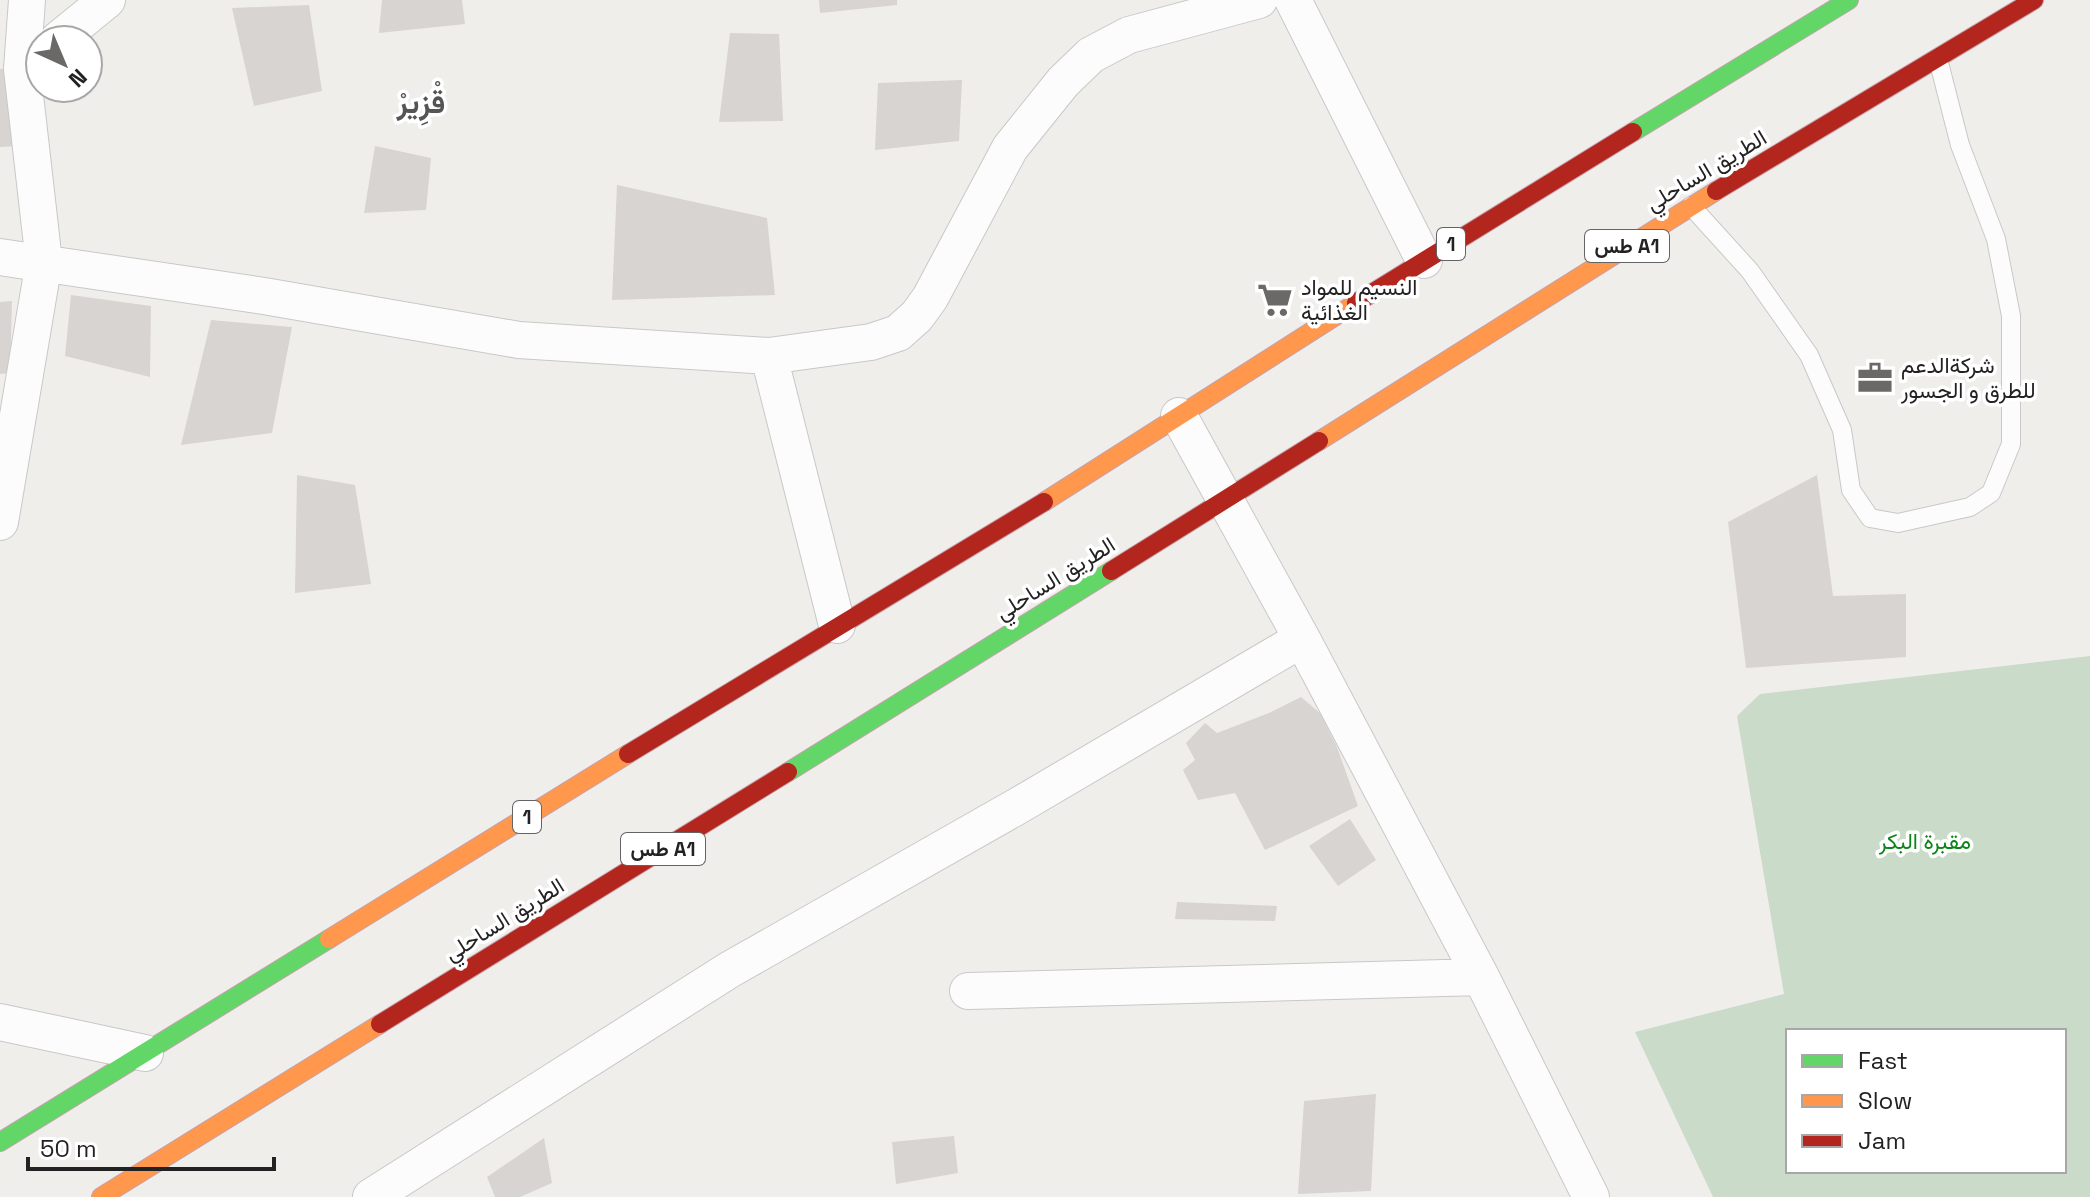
<svg xmlns="http://www.w3.org/2000/svg" width="2090" height="1197" viewBox="0 0 2090 1197" font-family="'Space Grotesk',Vazirmatn,sans-serif">
	<rect width="100%" height="100%" fill="#f0eeeb"/>
	<path fill="#cadbca" fill-rule="evenodd" d="M 2090,656 L 2090,1197 L 1713,1197 L 1635,1032 L 1784,994 L 1737,716 L 1760,694 ZM 1788,1031 L 2064,1031 L 2064,1171 L 1788,1171 Z"/>
	<path fill="#d7d4d2" d="M 382,0 L 462,0 L 465,24 L 379,33 Z
		M 819,0 L 897,0 L 897,5 L 820,13 Z
		M 309,5 L 322,91 L 254,106 L 232,8 Z
		M 730,33 L 779,34 L 783,121 L 719,122 Z
		M 11,68 L 18,146 L 0,147 L 0,69 Z
		M 962,80 L 959,141 L 875,150 L 878,83 Z
		M 375,146 L 431,158 L 426,210 L 364,213 Z
		M 617,185 L 767,218 L 775,295 L 612,300 Z
		M 71,295 L 151,306 L 150,377 L 65,356 Z
		M 12,301 L 10,373 L 0,374 L 0,302 Z
		M 211,320 L 292,327 L 272,433 L 181,445 Z
		M 297,475 L 355,485 L 371,584 L 295,593 Z
		M 1817,475 L 1833,596 L 1906,594 L 1906,657 L 1746,668 L 1728,522 Z
		M 1301,697 L 1320,713 L 1337,747 L 1358,806 L 1265,850 L 1235,793 L 1198,800 L 1183,770 L 1195,760 L 1186,743 L 1205,723 L 1217,733 L 1269,713 Z
		M 1350,819 L 1376,860 L 1338,886 L 1309,846 Z
		M 1177,902 L 1277,906 L 1275,921 L 1175,919 Z
		M 1376,1094 L 1371,1191 L 1298,1194 L 1304,1101 Z
		M 954,1136 L 958,1173 L 896,1184 L 892,1142 Z
		M 544,1138 L 552,1183 L 520,1197 L 495,1197 L 487,1177 Z"/>
	<g fill="none" stroke-linecap="round" stroke-linejoin="round">
		<g stroke="#c9c8c7" stroke-width="20">
			<path id="lane" d="M 1691,206 L 1750,271 L 1809,355 L 1842,430 L 1851,490 L 1870,518 L 1898,523 L 1970,507 L 1991,493 L 2011,444 L 2011,316 L 1996,239 L 1960,145 L 1938,59"/>
		</g>
		<g stroke="#c9c8c7" stroke-width="38">
			<path id="street" d="M 1293,0 L 1424,260
				M 58,40 L 107,0
				M 0,257 L 264,296 L 519,340 L 769,356 L 871,342 L 898,333 L 917,316 L 930,298 L 1010,148 L 1063,82 L 1091,55 L 1129,35 L 1259,0
				M 769,356 L 837,625
				M 1179,416 L 1302,639 L 1481,977 L 1591,1197
				M 0,522 L 44,262 L 22,69 L 27,0
				M 968,991 L 1481,977
				M 0,1022 L 145,1053
				M 371,1197 L 729,970 L 1016,807 L 1302,639"/>
		</g>
		<g stroke="#c5a2ac" stroke-width="20">
			<path id="fast" d="M 1633,132 L 1849,0
				M 788,772 L 1111,571
				M 0,1142 L 329,939"/>
		</g>
		<g stroke="#c5a2ac" stroke-width="20">
			<path id="slow" d="M 1319,441 L 1716,191
				M 1044,502 L 1356,303
				M 329,939 L 628,754
				M 101,1197 L 380,1024"/>
		</g>
		<g stroke="#c5a2ac" stroke-width="20">
			<path id="jam" d="M 1716,191 L 2034,0
				M 1356,303 L 1633,132
				M 1111,571 L 1319,441
				M 628,754 L 1044,502
				M 380,1024 L 788,772"/>
		</g>
		<use href="#lane" stroke="#fdfcfc" stroke-width="18"/>
		<use href="#street" stroke="#fdfcfc" stroke-width="36"/>
		<use href="#fast" stroke="#63d668" stroke-width="18"/>
		<use href="#slow" stroke="#ff974d" stroke-width="18"/>
		<use href="#jam" stroke="#b3261e" stroke-width="18"/>
	</g>
	<defs>
		<g id="supermarket-bare" transform="scale(2.76)"><path d="M-6-5.5h2.5l.6 2H6L4.5 2H-2.5L-4.4-4H-6ZM-1.5 3.2a1.3 1.3 0 1 0 .1 0ZM3 3.2a1.3 1.3 0 1 0 .1 0Z" fill="#6a6968" stroke="#fff" stroke-width="2.5" paint-order="stroke"/></g>
		<g id="office-bare" transform="scale(2.76)"><path d="M-6-3h4V-5.5h4V-3h4V5H-6ZM-1-4.5V-3h2v-1.5ZM-6 0V1H6V0Z" fill="#6a6968" stroke="#fff" stroke-width="2.5" paint-order="stroke"/></g>
	</defs>
	<g fill-rule="evenodd">
		<use href="#supermarket-bare" x="1275" y="300"/>
		<use href="#office-bare" x="1875" y="378"/>
	</g>
	<g text-anchor="middle" dominant-baseline="central" stroke-width="7" stroke-linejoin="round" paint-order="stroke">
		<g fill="#fff" stroke="#646464" stroke-width="2">
			<rect x="1437" y="228" width="28" height="32" rx="6"/>
			<rect x="1585" y="230" width="84" height="32" rx="6"/>
			<rect x="513" y="801" width="28" height="32" rx="6"/>
			<rect x="621" y="833" width="84" height="32" rx="6"/>
		</g>
		<g font-size="20" font-weight="bold" fill="#222">
			<text x="1451" y="244">1</text>
			<text x="1627" y="246">طس A1</text>
			<text x="527" y="817">1</text>
			<text x="663" y="849">طس A1</text>
		</g>
		<g font-size="22" fill="#222" stroke="#fff">
			<text transform="translate(1706 170) rotate(-31)">الطريق الساحلي</text>
			<text transform="translate(1055 578) rotate(-32)">الطريق الساحلي</text>
			<text transform="translate(504 919) rotate(-32)">الطريق الساحلي</text>
		</g>
		<g font-size="22" fill="#222" stroke="#fff" text-anchor="start">
			<text x="1301" y="287">النسيم للمواد<tspan x="1301" dy="25">الغذائية</tspan></text>
			<text x="1901" y="365">شركةالدعم<tspan x="1901" dy="25">للطرق و الجسور</tspan></text>
		</g>
		<g font-size="22" fill="#0c8416" stroke="#fff">
			<text x="1925" y="841">مقبرة البكر</text>
		</g>
		<g font-size="30" font-weight="bold" fill="#555" stroke="#fff">
			<text x="421" y="102">قْزِيرْ</text>
		</g>
	</g>
	<rect x="1786" y="1029" width="280" height="144" fill="#ffffff" stroke="#a7a7a7" stroke-width="2"/>
	<rect x="1802" y="1055" width="40" height="12" fill="#63d668" stroke="#a7a7a7" stroke-width="2"/>
	<text x="1858" y="1069" font-size="24" fill="#222222">Fast</text>
	<rect x="1802" y="1095" width="40" height="12" fill="#ff974d" stroke="#a7a7a7" stroke-width="2"/>
	<text x="1858" y="1109" font-size="24" fill="#222222">Slow</text>
	<rect x="1802" y="1135" width="40" height="12" fill="#b3261e" stroke="#a7a7a7" stroke-width="2"/>
	<text x="1858" y="1149" font-size="24" fill="#222222">Jam</text>
	<g transform="translate(64 64) rotate(136)"><circle r="38" fill="#ffffff" stroke="#a7a7a7" stroke-width="2"/>
	<path d="M0-6L14 30L0 20L-14 30Z" fill="#6a6968"/>
	<text y="-12" font-size="22" font-weight="bold" text-anchor="middle" fill="#222222">N</text>
	</g>
	<path d="M28 1157v12h246v-12" fill="none" stroke="#222222" stroke-width="4"/>
	<text x="40" y="1157" font-size="24" fill="#222222" stroke="#ffffff" stroke-width="6" paint-order="stroke">50 m</text>
</svg>
